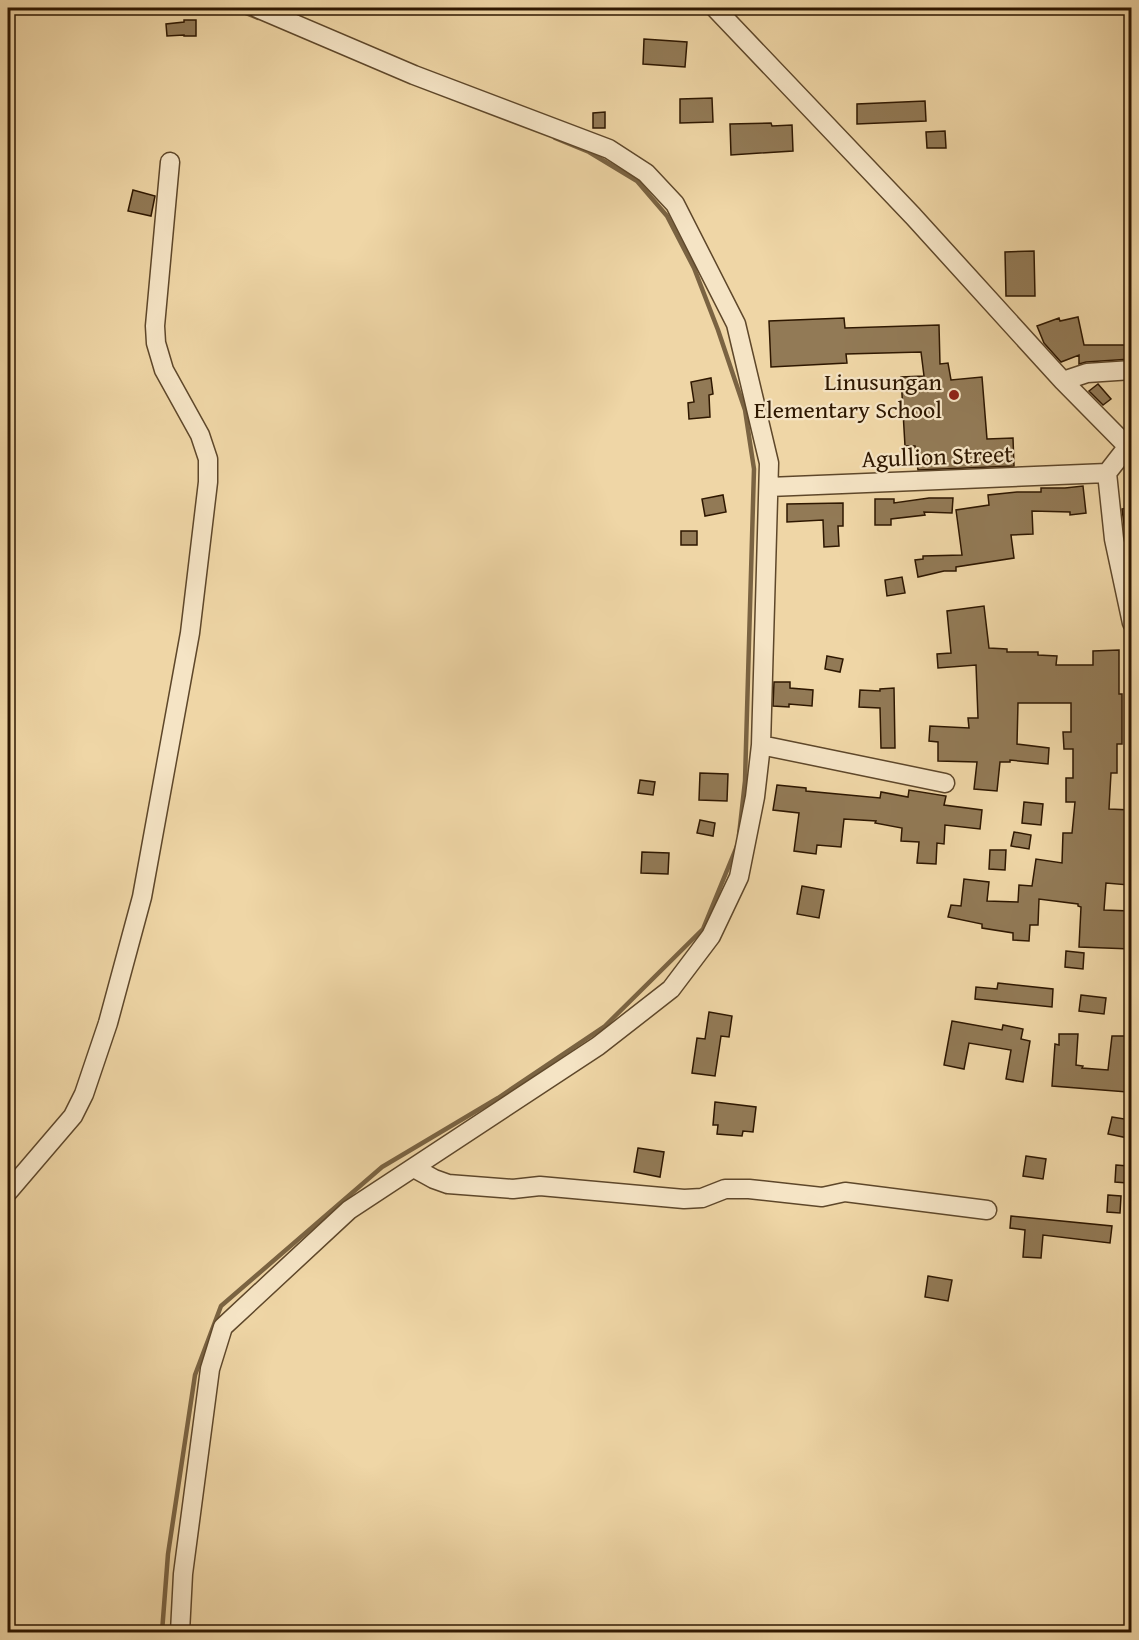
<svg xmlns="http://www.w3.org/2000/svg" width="1139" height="1640" viewBox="0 0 1139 1640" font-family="'Gentium Book Plus',serif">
	<rect width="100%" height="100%" fill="#efd6a6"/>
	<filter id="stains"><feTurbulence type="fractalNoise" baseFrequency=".00333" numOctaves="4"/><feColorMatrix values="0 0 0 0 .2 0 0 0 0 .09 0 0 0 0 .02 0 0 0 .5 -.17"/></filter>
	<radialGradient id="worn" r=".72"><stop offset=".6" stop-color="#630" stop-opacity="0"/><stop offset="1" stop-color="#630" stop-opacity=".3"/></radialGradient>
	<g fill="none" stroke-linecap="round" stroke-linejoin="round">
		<path stroke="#7a6342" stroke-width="4.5" d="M 233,8 L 258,18
			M 555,138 L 589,152 L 637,181 L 667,216 L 694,268 L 718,330 L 745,410 L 754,469 L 745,781 L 739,835
			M 162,1632 L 168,1554 L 195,1375 L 221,1306 L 382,1167 L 498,1098 L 605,1026 L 703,929 L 737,846"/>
	</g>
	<path fill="#927a56" stroke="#2e1700" stroke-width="1.5" d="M 184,20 L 196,20 L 196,36 L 184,36 L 184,35 L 167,36 L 166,24 L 184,22 Z
		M 644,39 L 687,42 L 685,67 L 643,64 Z
		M 712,98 L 713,122 L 680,123 L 680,99 Z
		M 925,101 L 926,121 L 857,124 L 857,104 Z
		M 605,112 L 605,128 L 593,128 L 593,113 Z
		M 771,123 L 772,126 L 792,125 L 793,151 L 731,155 L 730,124 Z
		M 945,131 L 946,148 L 927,148 L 926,132 Z
		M 133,190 L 155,196 L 151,216 L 128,211 Z
		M 1034,251 L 1035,296 L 1006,296 L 1005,252 Z
		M 1078,317 L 1084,345 L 1131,345 L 1131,359 L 1086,362 L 1079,364 L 1079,355 L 1061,362 L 1044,343 L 1037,326 L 1059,318 L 1060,321 Z
		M 844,318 L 845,328 L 939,325 L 940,364 L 948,363 L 951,380 L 982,377 L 987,439 L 1013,438 L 1014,466 L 918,470 L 915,446 L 905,446 L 901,377 L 924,376 L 921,352 L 846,354 L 847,363 L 771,367 L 769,321 Z
		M 711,378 L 713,394 L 709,395 L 710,417 L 689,419 L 688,403 L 694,402 L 691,382 Z
		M 1098,384 L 1111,399 L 1103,405 L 1089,391 Z
		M 1083,486 L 1086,513 L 1070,515 L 1070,512 L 1032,511 L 1033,534 L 1011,535 L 1014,558 L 956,567 L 956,571 L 944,571 L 918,577 L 915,560 L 923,559 L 923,556 L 962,555 L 956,510 L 989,505 L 988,495 L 1017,492 L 1041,492 L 1041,488 L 1065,488 Z
		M 723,495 L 726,512 L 705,516 L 702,499 Z
		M 929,498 L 953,498 L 952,513 L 924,512 L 925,515 L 891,519 L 891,525 L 875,525 L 875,499 L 894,499 L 894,503 Z
		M 843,503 L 843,526 L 838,526 L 839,546 L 824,547 L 823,520 L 787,522 L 787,504 Z
		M 1131,507 L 1131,552 L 1128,553 L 1122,509 Z
		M 681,531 L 697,531 L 697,545 L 681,545 Z
		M 902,577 L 905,593 L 887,596 L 885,580 Z
		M 984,606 L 989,648 L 1007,649 L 1007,652 L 1038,652 L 1038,655 L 1057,656 L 1056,665 L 1093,665 L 1093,651 L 1119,650 L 1119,694 L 1122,694 L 1122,744 L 1117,744 L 1117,773 L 1111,773 L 1109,809 L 1131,810 L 1131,824 L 1130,824 L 1127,862 L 1131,863 L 1129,885 L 1106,883 L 1104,910 L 1131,911 L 1131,949 L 1079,947 L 1081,907 L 1078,906 L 1078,904 L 1039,899 L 1038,925 L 1030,925 L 1029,941 L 1013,940 L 1013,933 L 982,928 L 982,924 L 948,917 L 951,905 L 961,906 L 964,879 L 989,882 L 987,901 L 1018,902 L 1019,885 L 1032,886 L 1036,859 L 1062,863 L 1063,833 L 1072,833 L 1075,802 L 1066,802 L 1066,778 L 1073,778 L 1073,749 L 1064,749 L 1063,732 L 1071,732 L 1071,703 L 1018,703 L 1017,744 L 1049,748 L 1048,764 L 1010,760 L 1010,762 L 1000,762 L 997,791 L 974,789 L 977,762 L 938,761 L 938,742 L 929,741 L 930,726 L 969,728 L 968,718 L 978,718 L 976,665 L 938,668 L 937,654 L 951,653 L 947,611 Z
		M 827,656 L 843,659 L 840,672 L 825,669 Z
		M 774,682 L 790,682 L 790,688 L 813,690 L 812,706 L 789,704 L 789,707 L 773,706 Z
		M 894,688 L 895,748 L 881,748 L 880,708 L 859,707 L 860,690 L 880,691 L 880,689 Z
		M 700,773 L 728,774 L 727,801 L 699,800 Z
		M 640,780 L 655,782 L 653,795 L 638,793 Z
		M 777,785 L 806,788 L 806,791 L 880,798 L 881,792 L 908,797 L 909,790 L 946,796 L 944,805 L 982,810 L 980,829 L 945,825 L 944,844 L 937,843 L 936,864 L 917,863 L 919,842 L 901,841 L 902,828 L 875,823 L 876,821 L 844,819 L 841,847 L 817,845 L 816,854 L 794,851 L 799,813 L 773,810 Z
		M 1024,802 L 1043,804 L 1041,825 L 1022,823 Z
		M 700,820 L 715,823 L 713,836 L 697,833 Z
		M 1014,832 L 1031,835 L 1029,849 L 1011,846 Z
		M 990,850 L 1006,850 L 1005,870 L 989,869 Z
		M 642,852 L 669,853 L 668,874 L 641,873 Z
		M 802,886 L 824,890 L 819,918 L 797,914 Z
		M 1066,951 L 1084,953 L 1083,969 L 1065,967 Z
		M 998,983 L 1053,989 L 1052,1007 L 975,999 L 976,987 L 997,989 Z
		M 1081,995 L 1106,998 L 1104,1014 L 1079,1011 Z
		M 709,1012 L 732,1016 L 729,1037 L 721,1036 L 715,1076 L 692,1073 L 697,1038 L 705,1039 Z
		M 952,1021 L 1002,1030 L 1003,1025 L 1023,1029 L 1021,1039 L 1030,1041 L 1023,1082 L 1006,1079 L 1011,1050 L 969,1043 L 964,1069 L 944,1065 Z
		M 1059,1034 L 1078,1034 L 1076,1065 L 1083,1066 L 1082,1068 L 1108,1070 L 1112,1036 L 1130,1036 L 1127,1071 L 1128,1071 L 1127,1092 L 1052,1086 L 1055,1044 L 1059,1045 Z
		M 715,1102 L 756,1107 L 753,1132 L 743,1131 L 742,1136 L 717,1134 L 718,1125 L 713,1125 Z
		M 1112,1117 L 1131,1120 L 1128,1138 L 1108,1134 Z
		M 638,1148 L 664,1152 L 660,1177 L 634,1172 Z
		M 1026,1156 L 1046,1159 L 1043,1179 L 1023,1176 Z
		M 1116,1165 L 1128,1166 L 1127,1183 L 1115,1182 Z
		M 1108,1195 L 1121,1196 L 1120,1213 L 1107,1212 Z
		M 1011,1216 L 1112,1226 L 1110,1243 L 1043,1235 L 1041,1258 L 1023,1257 L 1025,1230 L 1010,1228 Z
		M 928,1276 L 952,1280 L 948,1301 L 925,1297 Z"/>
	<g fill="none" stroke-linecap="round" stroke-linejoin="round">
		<g stroke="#5e472a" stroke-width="21">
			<path id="minor" d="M 715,8 L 913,216 L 1063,381 L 1132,451
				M 1063,381 L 1087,373 L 1132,370
				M 1128,446 L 1107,473 L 1114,539 L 1132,623
				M 769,487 L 1107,473
				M 761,745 L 945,783
				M 414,1168 L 434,1179 L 448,1184 L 513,1189 L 540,1186 L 684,1199 L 702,1198 L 725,1189 L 749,1189 L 822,1197 L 845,1192 L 987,1210
				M 8,1192 L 73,1116 L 84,1094 L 108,1023 L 142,897 L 190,633 L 208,482 L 208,459 L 200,435 L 164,370 L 156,343 L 155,326 L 170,162
				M 180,1632 L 183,1574 L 210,1369 L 223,1327 L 349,1210 L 598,1046 L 671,989 L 711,936 L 739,877 L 755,797 L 761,745 L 769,463 L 736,324 L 675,204 L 646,173 L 609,149 L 414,75 L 257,8"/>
		</g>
		<use href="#minor" stroke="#f5e4c5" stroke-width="18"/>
	</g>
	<circle fill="#8f2418" stroke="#f5e4c5" stroke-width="2" cx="954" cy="395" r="6"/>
	<g text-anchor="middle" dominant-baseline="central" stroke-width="4.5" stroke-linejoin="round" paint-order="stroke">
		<g font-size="24" fill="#2e1700" stroke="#f5e4c5" text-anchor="end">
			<text x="942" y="381">Linusungan<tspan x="942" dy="28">Elementary School</tspan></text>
		</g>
		<g font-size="24" fill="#2e1700" stroke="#f5e4c5">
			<text transform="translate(937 456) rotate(-2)">Agullion Street</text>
		</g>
	</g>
	<rect width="1139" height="1640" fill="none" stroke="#efd6a6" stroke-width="30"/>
	<rect x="9" y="9" width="1121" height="1622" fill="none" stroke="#2e1700" stroke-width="3"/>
	<rect x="15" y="15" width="1109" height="1610" fill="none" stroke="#2e1700" stroke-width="1.5"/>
	<rect width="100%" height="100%" filter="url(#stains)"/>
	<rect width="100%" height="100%" fill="url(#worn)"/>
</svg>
